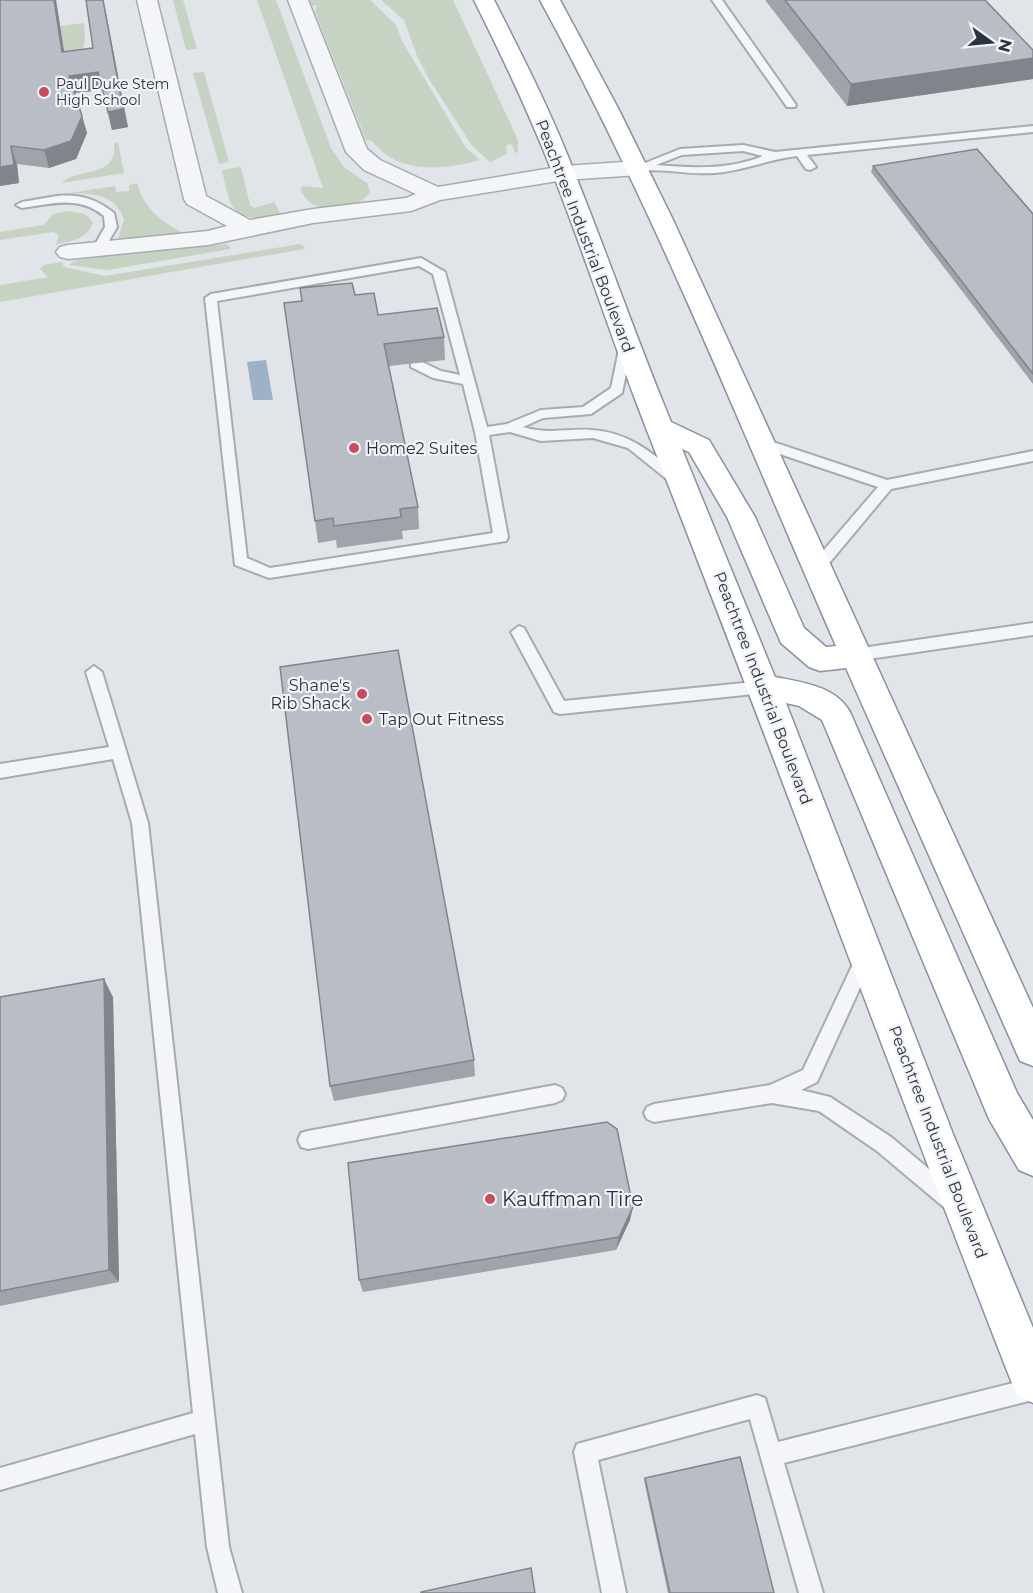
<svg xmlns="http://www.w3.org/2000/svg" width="1033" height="1593" viewBox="0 0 1033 1593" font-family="Montserrat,sans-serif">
	<rect width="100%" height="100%" fill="#e1e4e9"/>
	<path fill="#c6d3c3" d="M 173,0 L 183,0 L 197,49 L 186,50 Z
		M 257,0 L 276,0 L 331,148 L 344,167 L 367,183 L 370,192 C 361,207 333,211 317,206 C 308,204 304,196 300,189 L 303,186 L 323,188 Z
		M 310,0 L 370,0 L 396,25 L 402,41 L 466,148 L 480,160 C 443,170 398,175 372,141 L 366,140 L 315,12 L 317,5 L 312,6 Z
		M 381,0 L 453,0 L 518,140 L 518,152 L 515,153 L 512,144 L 506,145 L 507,154 L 490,162 L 472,146 L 429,79 L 417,56 L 404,20 Z
		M 84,23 L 85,39 L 80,63 L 66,65 L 60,26 Z
		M 204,72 L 229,162 L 219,164 L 193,73 Z
		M 118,142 L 124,173 L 62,183 C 74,168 118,179 114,144 Z
		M 241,167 L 250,205 L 254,208 L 274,202 L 282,216 C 234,222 231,214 222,170 Z
		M 137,183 C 145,212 164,223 189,236 L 123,242 L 118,239 L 124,219 C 114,192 88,193 63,194 L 115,186 L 116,192 L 129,191 L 129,185 Z
		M 69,211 L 85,214 L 93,222 C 88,239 72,241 56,245 L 59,235 L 53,232 L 0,240 L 0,232 L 44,225 L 53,214 Z
		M 227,244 L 231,249 L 107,270 L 69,265 L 74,261 L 120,252 Z
		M 300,244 L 305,247 L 304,249 L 0,302 L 0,285 L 48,277 L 40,269 L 44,265 L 62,262 L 64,267 L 105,276 Z"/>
	<path fill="#9eb1c7" d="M 266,360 L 273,400 L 253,400 L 247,362 Z"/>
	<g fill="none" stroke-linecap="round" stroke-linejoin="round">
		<g stroke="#a6abb3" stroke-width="4">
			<path id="service" d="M 712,0 L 722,0 L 796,105 L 795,107 L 787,107 Z
				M 1033,126 L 1033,132 L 807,155 L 816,167 L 810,170 L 806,169 L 797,156 C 769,159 743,171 714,173 C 690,175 663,168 639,171 L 633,168 L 680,149 L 743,145 L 775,152 ZM 743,151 L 763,156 C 730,170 691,168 656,165 L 682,155 Z
				M 57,196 C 80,194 96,199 114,213 L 117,227 L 103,251 L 93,248 L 105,227 L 104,216 C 78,195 52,204 22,208 L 16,205 L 22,202 Z
				M 421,258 L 445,272 L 487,427 L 507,424 L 541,410 L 583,407 L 611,388 L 620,345 L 626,341 L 630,342 L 632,345 L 622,393 L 591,414 L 543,418 L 523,427 C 549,435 567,428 592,430 C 630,432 656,456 684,479 L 684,485 L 674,485 L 628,448 L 593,438 L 541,441 L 510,432 L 489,435 L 508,537 L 506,541 L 269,578 L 235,565 L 205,298 L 211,294 ZM 419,266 L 433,274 L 460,375 L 441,371 L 416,359 L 411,360 L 411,367 L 433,378 L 463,384 L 475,432 L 493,533 L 270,568 L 247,558 L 217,301 Z
				M 761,438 L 887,480 L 1033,451 L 1033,461 L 891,489 L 821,573 L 816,574 L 809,569 L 811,565 L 878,487 L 756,446 L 754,443 Z
				M 1033,623 L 1033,635 L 855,661 L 847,655 L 855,649 Z
				M 519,626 L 524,628 L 564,701 L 764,681 L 772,687 L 764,693 L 560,714 L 554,712 L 511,632 Z
				M 94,666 L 102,672 L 148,823 L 229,1547 L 242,1593 L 218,1593 L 207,1547 L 195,1434 L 0,1490 L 0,1468 L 193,1413 L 132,823 L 113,759 L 0,778 L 0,764 L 109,747 L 86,672 Z
				M 866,947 L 872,949 L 875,955 L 817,1082 L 801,1090 L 830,1097 L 891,1137 L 960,1195 L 963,1202 L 960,1209 L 953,1212 L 946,1209 L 877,1151 L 819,1111 L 772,1103 L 654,1122 L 647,1119 L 644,1113 L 647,1107 L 654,1104 L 770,1085 L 803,1070 L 860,949 Z
				M 555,1085 L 562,1088 L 565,1094 L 562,1100 L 555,1103 L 308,1149 L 301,1147 L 298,1140 L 301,1133 L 308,1131 Z
				M 1033,1378 L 1033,1400 L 784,1463 L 823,1593 L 799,1593 L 750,1419 L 598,1460 L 626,1593 L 602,1593 L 574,1452 L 577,1444 L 757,1395 L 765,1398 L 778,1442 Z"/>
		</g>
		<g stroke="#a6abb3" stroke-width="3">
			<path id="minor" d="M 137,0 L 157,0 L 206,196 L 250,220 L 313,209 L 406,198 L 416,194 L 364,170 L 346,152 L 288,0 L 308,0 L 367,149 L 380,160 L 438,187 L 564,166 L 639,161 L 647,163 L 650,168 L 647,173 L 639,175 L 564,180 L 440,200 L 411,211 L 313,223 L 208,245 L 68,259 L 60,257 L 56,252 L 60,247 L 68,245 L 208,231 L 227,226 L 187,204 L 184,199 Z"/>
		</g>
		<g stroke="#89919f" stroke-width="3">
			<path id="trunk" d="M 474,0 L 494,0 C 523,57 552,114 575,174 C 608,256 637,340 671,422 L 709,440 L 755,517 L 804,628 L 826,647 L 836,646 C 741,429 654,208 540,0 L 560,0 L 619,110 L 674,222 L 1033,1008 L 1033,1066 L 1020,1061 L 846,668 L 820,671 L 809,667 L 781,643 L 727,517 L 689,452 L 682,449 L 775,677 C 801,682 836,686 850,712 L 1017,1093 L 1033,1120 L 1033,1176 L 1019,1170 L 989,1119 L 822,720 L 799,706 L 786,703 L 953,1134 L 1033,1328 L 1033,1403 L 1018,1396 L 1011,1381 C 887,1064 771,745 646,428 C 613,343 585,255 551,169 C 528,111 502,56 474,0 Z"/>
		</g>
		<use href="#service" fill="#f4f5f8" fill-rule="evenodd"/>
		<use href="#minor" fill="#f4f5f8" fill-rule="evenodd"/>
		<use href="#trunk" fill="#fff" fill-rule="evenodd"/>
	</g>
	<path fill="#9fa3aa" d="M 0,0 L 56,0 L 64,52 L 93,48 L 128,127 L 112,130 L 102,90 L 75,93 L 87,133 L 76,159 L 49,168 L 17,164 L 19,183 L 0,186 Z
		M 765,0 L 985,0 L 1033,58 L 1033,79 L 847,106 Z
		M 873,166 L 1033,214 L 1033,384 L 871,172 Z
		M 355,295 L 378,315 L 444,337 L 445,360 L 389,366 L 418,507 L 419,529 L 402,531 L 403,539 L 337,548 L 336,540 L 318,543 L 315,521 Z
		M 0,997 L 113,997 L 119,1282 L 0,1306 Z
		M 474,1060 L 475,1076 L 334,1101 L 330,1086 Z
		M 630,1220 L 616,1250 L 363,1292 L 359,1280 Z
		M 645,1478 L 774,1593 L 668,1593 L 644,1480 Z"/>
	<path fill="#82848b" d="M 54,0 L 56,0 L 67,70 L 62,52 Z
		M 103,0 L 104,3 L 128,127 L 112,130 L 108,112 Z
		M 1033,58 L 1033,79 L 847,106 L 851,84 Z
		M 98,72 L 102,90 L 73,93 L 69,76 Z
		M 82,116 L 87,133 L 76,159 L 49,168 L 44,150 Z
		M 11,146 L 17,164 L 19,183 L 0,186 L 0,167 Z
		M 104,979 L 113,997 L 119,1282 L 109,1270 Z
		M 633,1207 L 630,1220 L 616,1250 L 619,1237 Z"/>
	<path fill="#b9bdc6" stroke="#82848b" stroke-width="1.5" d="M 0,0 L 54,0 L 62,52 L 93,48 L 86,0 L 103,0 L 123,109 L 108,112 L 98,72 L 69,76 L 82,116 L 71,141 L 44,150 L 11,146 L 14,165 L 0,167 Z
		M 785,0 L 985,0 L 1033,50 L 1033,58 L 851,84 Z
		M 977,149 L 1033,214 L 1033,374 L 873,166 Z
		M 352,283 L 355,295 L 374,293 L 378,315 L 437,308 L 444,337 L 384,344 L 418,507 L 400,509 L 401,517 L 334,526 L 333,518 L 315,521 L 284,303 L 302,301 L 300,288 Z
		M 398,650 L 474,1060 L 330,1086 L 280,667 Z
		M 104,979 L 109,1270 L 0,1291 L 0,997 Z
		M 607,1122 L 617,1129 L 633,1207 L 619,1237 L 359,1280 L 348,1163 Z
		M 740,1457 L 774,1593 L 670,1593 L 645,1478 Z
		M 531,1568 L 535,1593 L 421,1593 L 421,1592 Z"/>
	<g fill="#c84d5c" stroke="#f1f3f7" stroke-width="2">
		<circle cx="44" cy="92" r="6"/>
		<circle cx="354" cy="448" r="6"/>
		<circle cx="362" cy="694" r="6"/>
		<circle cx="367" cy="719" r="6"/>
		<circle cx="490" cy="1199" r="6"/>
	</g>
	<g text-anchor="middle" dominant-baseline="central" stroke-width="4.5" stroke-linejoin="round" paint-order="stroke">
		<g font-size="14" fill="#2a3240" stroke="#f1f3f7" text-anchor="start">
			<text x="56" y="84">Paul Duke Stem<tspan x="56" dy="16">High School</tspan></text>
		</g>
		<g font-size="16" fill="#2a3240" stroke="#f1f3f7">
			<text transform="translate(585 236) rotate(69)">Peachtree Industrial Boulevard</text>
			<text transform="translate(763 688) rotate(69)">Peachtree Industrial Boulevard</text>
			<text transform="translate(938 1142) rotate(69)">Peachtree Industrial Boulevard</text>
		</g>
		<g font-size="16" fill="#2a3240" stroke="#f1f3f7" text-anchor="start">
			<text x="366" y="448">Home2 Suites</text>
			<text x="350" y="685" text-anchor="end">Shane's<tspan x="350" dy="18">Rib Shack</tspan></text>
			<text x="379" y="719">Tap Out Fitness</text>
		</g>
		<g font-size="20" fill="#2a3240" stroke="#f1f3f7" text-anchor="start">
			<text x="502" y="1199">Kauffman Tire</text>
		</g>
	</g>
	<g transform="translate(991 42) rotate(105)" stroke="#f1f3f7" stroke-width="4.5" paint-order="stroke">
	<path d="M0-4.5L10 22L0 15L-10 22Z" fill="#2a3240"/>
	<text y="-9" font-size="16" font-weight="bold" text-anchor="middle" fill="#2a3240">N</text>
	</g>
</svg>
